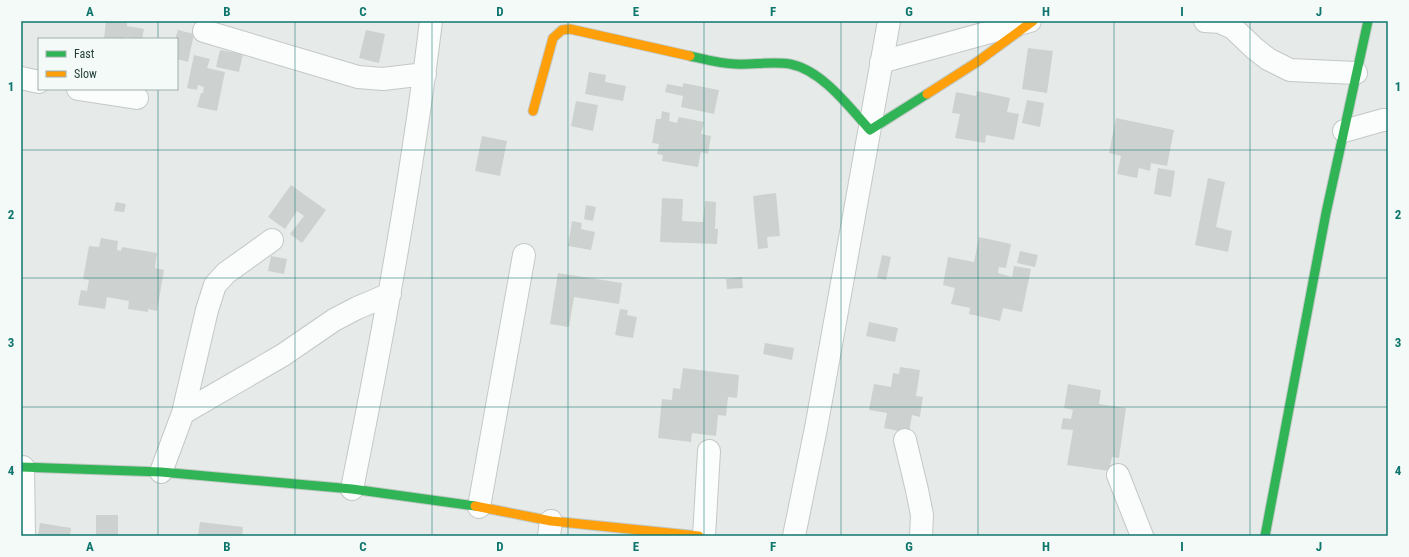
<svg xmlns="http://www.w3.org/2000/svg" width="1409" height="557" viewBox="0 0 1409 557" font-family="'Roboto Condensed',sans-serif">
	<rect width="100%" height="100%" fill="#e6ebe9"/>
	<path fill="#cdd2d0" d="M 106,21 L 127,21 L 127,26 L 144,29 L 142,39 L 125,37 L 125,39 L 104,39 Z
		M 178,30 L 194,34 L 188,62 L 177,59 L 177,39 L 175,39 Z
		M 366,30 L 385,34 L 379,63 L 359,58 Z
		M 1028,48 L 1053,51 L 1047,93 L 1022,89 Z
		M 220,50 L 243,54 L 239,72 L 216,67 Z
		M 194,55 L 210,59 L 207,68 L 225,72 L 217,111 L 197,107 L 201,93 L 203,93 L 204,87 L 198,85 L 197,90 L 187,88 Z
		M 589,72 L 606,75 L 605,82 L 626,86 L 623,101 L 585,94 Z
		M 683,83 L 719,90 L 714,114 L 681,107 L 683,96 L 665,92 L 667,84 L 683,87 Z
		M 977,91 L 1010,98 L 1007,112 L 1019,114 L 1014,140 L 986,135 L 985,143 L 955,138 L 960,114 L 952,113 L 956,92 L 976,96 Z
		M 1027,100 L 1044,103 L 1040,127 L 1022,123 Z
		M 576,101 L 598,105 L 593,131 L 571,126 Z
		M 662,111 L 670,113 L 669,121 L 677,123 L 679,117 L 704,122 L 701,134 L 711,136 L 708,154 L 701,152 L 698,167 L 662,161 L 663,155 L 657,154 L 659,144 L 652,143 L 656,119 L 661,119 Z
		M 1116,118 L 1174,130 L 1167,166 L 1151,163 L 1150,171 L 1139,168 L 1137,178 L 1117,174 L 1121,156 L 1109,153 Z
		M 482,136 L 507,141 L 500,176 L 475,171 Z
		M 1158,168 L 1175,171 L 1171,197 L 1154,194 Z
		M 1208,178 L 1225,182 L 1216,227 L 1232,231 L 1228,252 L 1195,245 Z
		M 291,185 L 326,210 L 302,243 L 290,234 L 304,216 L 297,211 L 285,229 L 268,217 Z
		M 776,193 L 780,236 L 767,237 L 768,248 L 758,249 L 753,196 Z
		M 662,198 L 683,199 L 682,221 L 703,222 L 705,201 L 716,202 L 715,229 L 718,229 L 717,244 L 660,242 Z
		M 116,202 L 126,204 L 124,212 L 114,211 Z
		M 586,205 L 596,207 L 593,221 L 584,219 Z
		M 572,221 L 582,223 L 581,229 L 595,232 L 591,250 L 568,246 Z
		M 979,237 L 1011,244 L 1006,268 L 999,267 L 998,273 L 1012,277 L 1014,266 L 1031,269 L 1022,312 L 1003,308 L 1000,321 L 969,314 L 970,308 L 951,304 L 955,288 L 943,285 L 948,257 L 974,262 Z
		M 101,238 L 118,241 L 117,250 L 121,251 L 122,247 L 157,253 L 155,268 L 164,270 L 157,311 L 148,309 L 148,312 L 128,309 L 129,301 L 107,297 L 105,309 L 78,305 L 81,290 L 87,291 L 89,280 L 83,279 L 89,246 L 99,247 Z
		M 1020,251 L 1038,255 L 1035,267 L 1017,263 Z
		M 882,255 L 891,257 L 886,280 L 877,278 Z
		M 271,256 L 287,259 L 284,274 L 268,271 Z
		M 558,273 L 622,283 L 619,304 L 574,297 L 569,327 L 550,324 Z
		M 742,277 L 743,288 L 727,289 L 726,279 Z
		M 620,309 L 628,310 L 627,315 L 637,317 L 633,338 L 615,335 Z
		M 869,322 L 898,328 L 895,342 L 866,336 Z
		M 765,343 L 794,348 L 792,360 L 763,354 Z
		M 900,367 L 920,370 L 916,396 L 923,397 L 921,409 L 920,417 L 912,415 L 909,433 L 884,428 L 887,413 L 869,410 L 874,384 L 891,387 L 893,373 L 899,374 Z
		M 683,368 L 739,375 L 737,398 L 728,397 L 726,416 L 718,415 L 716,436 L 692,433 L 691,442 L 658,438 L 662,399 L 672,400 L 673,388 L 680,389 Z
		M 1068,384 L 1101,390 L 1099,404 L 1126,408 L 1119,458 L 1112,457 L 1109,471 L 1067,465 L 1073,430 L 1061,429 L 1063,418 L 1071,419 L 1073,410 L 1064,408 Z
		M 96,515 L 118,515 L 118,536 L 96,536 Z
		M 200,522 L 243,527 L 242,536 L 198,536 Z
		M 40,523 L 71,528 L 70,536 L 38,536 Z"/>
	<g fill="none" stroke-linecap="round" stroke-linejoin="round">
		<g stroke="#c3c8c6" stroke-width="24">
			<path id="street" d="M 1205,21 L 1220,22 L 1233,28 L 1254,48 L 1268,59 L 1290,70 L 1356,73
				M 204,31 L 358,77 L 383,79 L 425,74
				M 881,62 L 1030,21
				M 21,78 L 39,82
				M 78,89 L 137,98
				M 1344,131 L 1383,120 L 1388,120
				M 183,413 L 207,310 L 215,285 L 226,273 L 272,240
				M 905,440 L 917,490 L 922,515 L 921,536
				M 23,467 L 24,536
				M 161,472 L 183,413 L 283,355 L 334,320 L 357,308 L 390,294
				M 1118,475 L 1142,536
				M 352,489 C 383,334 412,178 431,21
				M 479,507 L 524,255
				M 549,536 L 551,521
				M 704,536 L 709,451
				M 794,536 L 816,428 L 889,21"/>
		</g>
		<g stroke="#c1c9c6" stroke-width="11">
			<path id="fast" d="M 690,56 C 704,59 720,64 735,64 C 753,65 772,61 790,64 C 822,70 850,108 870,130 L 927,94
				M 21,467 L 161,472 L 352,489 L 475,506
				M 1265,536 L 1326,213 L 1368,21"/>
		</g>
		<g stroke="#c1c9c6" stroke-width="11">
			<path id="slow" d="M 927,94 L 977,62 L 1033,21
				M 533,111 L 553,38 L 562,30 L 570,29 L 690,56
				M 475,506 L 551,521 L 699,536"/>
		</g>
		<use href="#street" stroke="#fbfcfc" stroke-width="22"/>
		<use href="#fast" stroke="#30b455" stroke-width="9"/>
		<use href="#slow" stroke="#ff9f0a" stroke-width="9"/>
	</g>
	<path fill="none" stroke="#0f766e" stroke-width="1" stroke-opacity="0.55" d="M 158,21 L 158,39M 295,21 L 295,536M 432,21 L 432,536M 568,21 L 568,536M 704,21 L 704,536M 841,21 L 841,536M 978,21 L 978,536M 1114,21 L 1114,536M 1250,21 L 1250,536M 158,89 L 158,536M 21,150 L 1388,150M 21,278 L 1388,278M 21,407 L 1388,407"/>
	<rect width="1409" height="557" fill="none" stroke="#f4faf7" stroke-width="44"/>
	<rect x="38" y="38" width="140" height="52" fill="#f4faf7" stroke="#a0afab"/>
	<rect x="46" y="51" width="20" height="6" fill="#30b455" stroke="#a0afab"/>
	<text x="74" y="58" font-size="12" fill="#233f3a">Fast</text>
	<rect x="46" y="71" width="20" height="6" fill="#ff9f0a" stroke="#a0afab"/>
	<text x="74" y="78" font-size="12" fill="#233f3a">Slow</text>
	<rect x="22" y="22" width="1365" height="513" fill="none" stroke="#0f766e" stroke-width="1.5"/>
	<g font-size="13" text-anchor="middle" font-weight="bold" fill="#0f766e">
		<text x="90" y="16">A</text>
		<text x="227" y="16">B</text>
		<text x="363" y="16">C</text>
		<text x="500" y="16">D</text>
		<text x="636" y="16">E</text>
		<text x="773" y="16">F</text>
		<text x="909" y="16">G</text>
		<text x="1046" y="16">H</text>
		<text x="1182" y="16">I</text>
		<text x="1319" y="16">J</text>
		<text x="11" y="91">1</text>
		<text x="1398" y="91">1</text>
		<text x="11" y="219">2</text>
		<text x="1398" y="219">2</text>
		<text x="11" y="347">3</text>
		<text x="1398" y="347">3</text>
		<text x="11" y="475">4</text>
		<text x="1398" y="475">4</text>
		<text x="90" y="551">A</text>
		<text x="227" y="551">B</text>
		<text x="363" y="551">C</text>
		<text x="500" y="551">D</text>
		<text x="636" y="551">E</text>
		<text x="773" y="551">F</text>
		<text x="909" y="551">G</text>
		<text x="1046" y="551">H</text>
		<text x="1182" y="551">I</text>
		<text x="1319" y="551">J</text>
	</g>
</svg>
